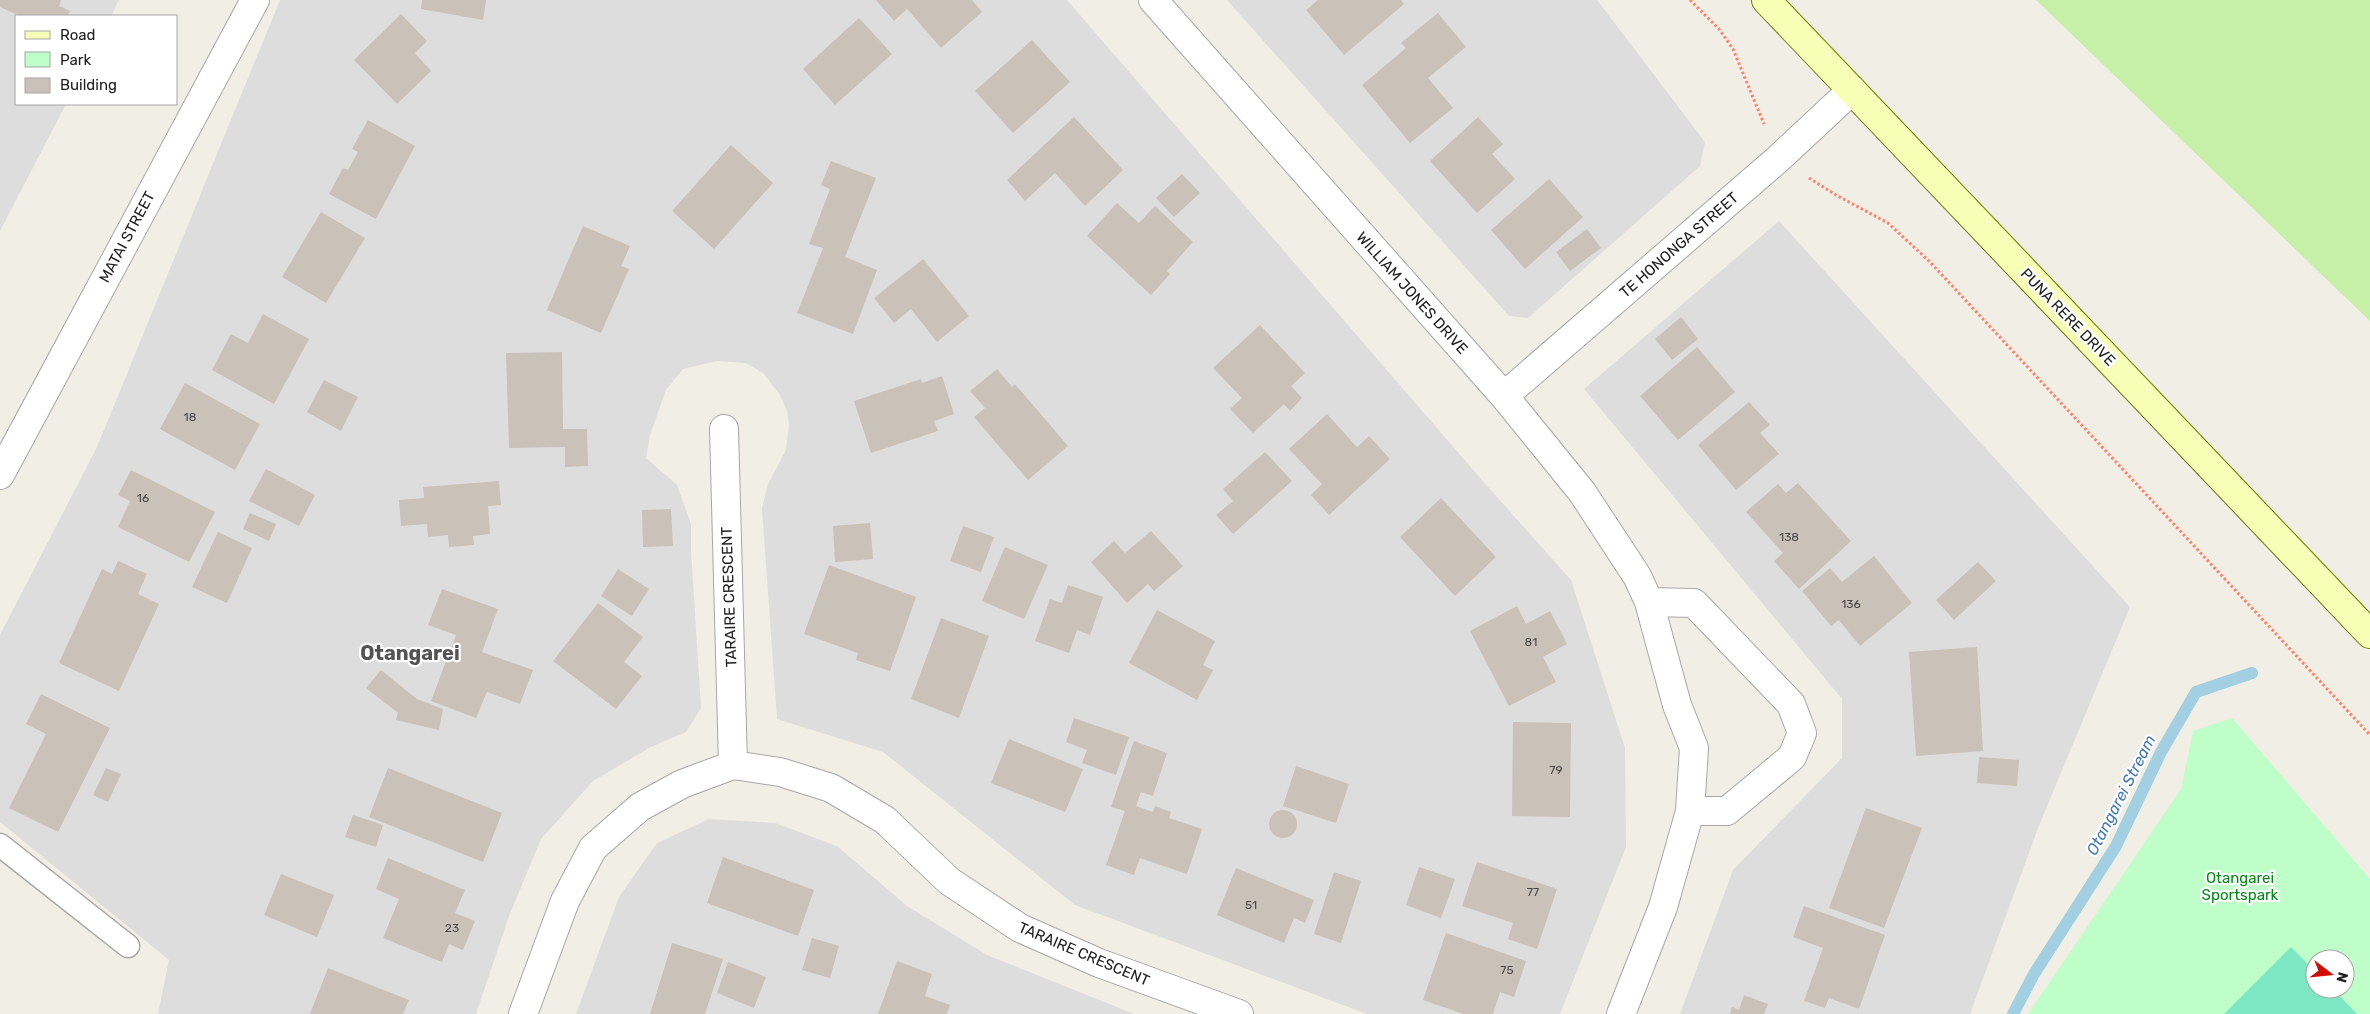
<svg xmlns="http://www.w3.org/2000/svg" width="2370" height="1014" viewBox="0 0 2370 1014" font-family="Rubik,sans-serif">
	<rect width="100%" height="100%" fill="#f1eee5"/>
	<path fill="#dedddd" d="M 0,0 L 119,0 L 111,16 L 16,16 L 16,104 L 66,104 L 0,231 Z
		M 280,0 L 1067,0 L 1481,479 L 1571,580 L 1625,748 L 1626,847 L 1560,1014 L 1367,1014 L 1075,905 L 883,752 L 777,719 L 762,508 L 768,484 L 786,450 L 789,425 L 787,411 L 780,395 L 763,373 L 746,363 L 717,361 L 683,369 L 666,390 L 650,435 L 646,458 L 677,485 L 691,524 L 691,551 L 701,708 L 686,732 L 651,747 L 593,781 L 541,839 L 509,916 L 476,1014 L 158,1014 L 169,960 L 0,822 L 0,635 L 97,447 Z
		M 1227,0 L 1597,0 L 1705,142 L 1700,166 L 1528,318 L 1509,316 Z
		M 1779,221 L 2130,607 L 2038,828 L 1970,1014 L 1680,1014 L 1733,870 L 1842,758 L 1842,699 L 1584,389 Z
		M 709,819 L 775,823 L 837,846 L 907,906 L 987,955 L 1134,1014 L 576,1014 L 619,897 L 657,843 Z"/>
	<path fill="#c6efa7" d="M 2036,0 L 2370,0 L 2370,321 Z"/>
	<path fill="#bffec8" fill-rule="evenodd" d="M 2232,718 L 2370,879 L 2370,1014 L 2028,1014 L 2181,789 L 2193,731 ZM 2315,959 L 2345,959 L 2345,989 L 2315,989 Z"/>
	<path fill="#7de7c4" d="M 2291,947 L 2315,971 L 2315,989 L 2333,989 L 2357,1014 L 2224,1014 Z"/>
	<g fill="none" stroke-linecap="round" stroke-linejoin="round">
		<path stroke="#a2d0e2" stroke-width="12" d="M 2013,1014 L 2034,974 L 2116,846 L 2161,752 L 2196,692 L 2252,673"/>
	</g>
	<path fill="#cac1b8" d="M 0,0 L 61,0 L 59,6 L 70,11 L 68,16 L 20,16 L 0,7 Z
		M 422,0 L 486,0 L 483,20 L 421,9 Z
		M 876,0 L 972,0 L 982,12 L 941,48 L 907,9 L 894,21 Z
		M 1318,0 L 1401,0 L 1404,4 L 1344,55 L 1306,10 Z
		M 1438,13 L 1466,47 L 1428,78 L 1453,108 L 1410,143 L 1362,85 L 1406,48 L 1401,43 Z
		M 401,14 L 427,41 L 415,53 L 431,71 L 397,104 L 354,60 Z
		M 859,18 L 892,54 L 835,105 L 803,69 Z
		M 1032,40 L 1070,82 L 1013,133 L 975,91 Z
		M 1074,117 L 1123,170 L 1085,206 L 1055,173 L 1025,201 L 1007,180 Z
		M 1478,117 L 1503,144 L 1492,154 L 1515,179 L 1477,213 L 1430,161 Z
		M 368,120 L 415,146 L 376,219 L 329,194 L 343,168 L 348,170 L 358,152 L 352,149 Z
		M 731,145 L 773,183 L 714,249 L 672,211 Z
		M 831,161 L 876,178 L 845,257 L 877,270 L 853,334 L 797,313 L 823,248 L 809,244 L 830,189 L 821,185 Z
		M 1182,174 L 1200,193 L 1174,217 L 1156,198 Z
		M 1549,179 L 1583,217 L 1525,269 L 1491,230 Z
		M 1117,203 L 1139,223 L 1155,206 L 1193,242 L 1167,271 L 1170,274 L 1151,295 L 1087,236 Z
		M 321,212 L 365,238 L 326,303 L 282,277 Z
		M 583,226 L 630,246 L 621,266 L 629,269 L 601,333 L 547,310 Z
		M 1587,229 L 1601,248 L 1570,271 L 1556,252 Z
		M 923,259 L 969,316 L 937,342 L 911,309 L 894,323 L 874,298 Z
		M 263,314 L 309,339 L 274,404 L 212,370 L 231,334 L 248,343 Z
		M 1681,317 L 1698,339 L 1672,360 L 1655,339 Z
		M 1260,325 L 1305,373 L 1291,386 L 1302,398 L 1290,411 L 1284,404 L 1253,433 L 1230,409 L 1242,398 L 1213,368 Z
		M 1697,347 L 1735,392 L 1678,440 L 1640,396 Z
		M 562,352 L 563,429 L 587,429 L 588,466 L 565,467 L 565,447 L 509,448 L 506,353 Z
		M 997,369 L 1012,387 L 1015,384 L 1068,446 L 1028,480 L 974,417 L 985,408 L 970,391 Z
		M 942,376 L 954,414 L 934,421 L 938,431 L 871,453 L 854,401 L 921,379 L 922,383 Z
		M 324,380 L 358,397 L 341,431 L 307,412 Z
		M 185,383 L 260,424 L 235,470 L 160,429 Z
		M 1749,402 L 1770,425 L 1760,433 L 1779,454 L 1736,490 L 1698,445 Z
		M 1327,414 L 1357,447 L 1369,436 L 1390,459 L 1329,515 L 1311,495 L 1322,484 L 1289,449 Z
		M 1265,452 L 1292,481 L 1233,534 L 1216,515 L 1233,501 L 1223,489 Z
		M 266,469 L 315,495 L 299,526 L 249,501 Z
		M 131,470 L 215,512 L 189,562 L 118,527 L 130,501 L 118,495 Z
		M 499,481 L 501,505 L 488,506 L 490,534 L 473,536 L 474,545 L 449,547 L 448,535 L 428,537 L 427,524 L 401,526 L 399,500 L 424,498 L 423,487 Z
		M 1798,483 L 1851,541 L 1799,589 L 1774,561 L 1783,553 L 1746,512 L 1778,484 L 1786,493 Z
		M 1441,498 L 1496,557 L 1455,596 L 1400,537 Z
		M 671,509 L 673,546 L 643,547 L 642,510 Z
		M 250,513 L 276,524 L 269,541 L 243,529 Z
		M 870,523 L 873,559 L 835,562 L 833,526 Z
		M 963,526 L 994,537 L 981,572 L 950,561 Z
		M 1151,531 L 1183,566 L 1154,591 L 1148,584 L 1127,603 L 1091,562 L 1114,541 L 1125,553 Z
		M 218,532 L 252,548 L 227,603 L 192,587 Z
		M 1005,547 L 1048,565 L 1024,619 L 982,601 Z
		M 1874,556 L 1912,603 L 1860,646 L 1839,620 L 1831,626 L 1802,591 L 1830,568 L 1842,582 Z
		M 118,561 L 147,574 L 138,594 L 159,604 L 119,691 L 59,663 L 102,569 L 112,574 Z
		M 1978,562 L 1996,581 L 1954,620 L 1936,600 Z
		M 829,565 L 916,597 L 890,671 L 856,660 L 858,653 L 804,634 Z
		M 618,569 L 649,589 L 632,616 L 601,596 Z
		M 1068,585 L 1103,597 L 1090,635 L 1077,630 L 1069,653 L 1035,641 L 1050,599 L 1062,603 Z
		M 442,589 L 498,609 L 482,652 L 533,670 L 520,704 L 487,692 L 476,718 L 431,701 L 456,635 L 428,625 Z
		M 598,603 L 643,637 L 624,662 L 642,676 L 616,709 L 553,661 Z
		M 1517,606 L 1526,624 L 1550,611 L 1567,644 L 1543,657 L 1556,682 L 1509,706 L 1470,631 Z
		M 1157,610 L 1215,641 L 1203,665 L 1213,670 L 1197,700 L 1129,663 Z
		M 941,618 L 989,636 L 959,718 L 911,699 Z
		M 1977,647 L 1983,751 L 1916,756 L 1909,652 Z
		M 381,670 L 417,699 L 443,709 L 439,730 L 396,720 L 398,713 L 366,688 Z
		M 41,694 L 110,728 L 58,832 L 9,808 L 46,734 L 26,724 Z
		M 1074,718 L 1129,737 L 1116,775 L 1082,763 L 1087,750 L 1066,742 Z
		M 1513,722 L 1571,723 L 1570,817 L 1512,816 Z
		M 1009,739 L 1083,769 L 1065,812 L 991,783 Z
		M 1134,741 L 1167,753 L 1153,796 L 1141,792 L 1136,806 L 1153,812 L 1155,806 L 1171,812 L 1169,818 L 1202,829 L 1187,874 L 1140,858 L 1134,875 L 1106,865 L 1125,811 L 1111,807 Z
		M 1979,757 L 2019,760 L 2017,786 L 1977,783 Z
		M 1296,766 L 1349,784 L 1336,823 L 1283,806 Z
		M 106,768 L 121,774 L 108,802 L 93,795 Z
		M 388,768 L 502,813 L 483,862 L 369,817 Z
		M 1866,808 L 1922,828 L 1884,928 L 1829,908 Z
		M1269 824a14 14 0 1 1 28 0a14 14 0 1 1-28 0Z
		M 353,815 L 383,825 L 376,847 L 345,837 Z
		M 723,857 L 814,890 L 798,936 L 707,903 Z
		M 388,858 L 465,890 L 455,913 L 475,921 L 463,950 L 449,944 L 442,962 L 383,938 L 399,899 L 376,889 Z
		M 1477,862 L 1557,889 L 1537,949 L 1508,939 L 1513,923 L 1462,906 Z
		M 1419,867 L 1455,879 L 1441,918 L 1406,905 Z
		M 1236,868 L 1314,900 L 1305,923 L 1294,918 L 1284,943 L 1217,915 Z
		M 1334,872 L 1361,881 L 1341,943 L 1314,934 Z
		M 281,874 L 334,895 L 317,937 L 264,915 Z
		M 1804,906 L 1885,935 L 1859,1009 L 1829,998 L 1825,1008 L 1804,1001 L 1823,948 L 1793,937 Z
		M 1446,933 L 1526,961 L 1514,997 L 1500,992 L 1493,1014 L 1463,1014 L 1423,1000 Z
		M 812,938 L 839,946 L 830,978 L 802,970 Z
		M 672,943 L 723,959 L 705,1014 L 650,1014 Z
		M 897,961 L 932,974 L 925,996 L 950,1005 L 947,1014 L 878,1014 Z
		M 728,962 L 766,977 L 754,1008 L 717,993 Z
		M 328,968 L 409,1000 L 403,1014 L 310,1014 Z
		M 1744,995 L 1768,1004 L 1764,1014 L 1730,1014 L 1732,1007 L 1739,1010 Z"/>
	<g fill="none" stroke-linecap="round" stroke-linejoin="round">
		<g stroke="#a7a7a7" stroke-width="25">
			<path id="service" d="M 0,845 L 128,946"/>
		</g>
		<g stroke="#a7a7a7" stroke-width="30">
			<path id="minor" d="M 1153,0 L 1504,396 L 1582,492 L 1637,576 L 1649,602 L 1677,705 L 1694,748 L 1690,811 L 1663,907 L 1621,1014
				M 1504,396 L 1778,159 L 1852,90
				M 724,429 L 733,765
				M 0,475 L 255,0
				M 1649,602 L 1694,603 L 1791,704 L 1802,733 L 1792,757 L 1727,811 L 1690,811
				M 523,1014 L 565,901 L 593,848 L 640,807 L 682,784 L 733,765 L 780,772 L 831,788 L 885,820 L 949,881 L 1020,928 L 1099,963 L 1239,1014"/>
		</g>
		<g stroke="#687e00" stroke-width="30">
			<path id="secondary" d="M 1766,0 L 2370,634"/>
		</g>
		<path stroke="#ff8169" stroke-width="3" stroke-dasharray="2.5 2.5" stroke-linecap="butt" d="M 1690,0 L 1719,29 L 1733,49 L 1764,124
			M 1809,178 L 1836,195 L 1888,223 L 1929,261 L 2370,735"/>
		<use href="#service" stroke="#fff" stroke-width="22"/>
		<use href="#minor" stroke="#fff" stroke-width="28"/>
		<use href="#secondary" stroke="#f7ffb6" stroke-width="28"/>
	</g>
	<g text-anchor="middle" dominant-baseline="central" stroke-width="4.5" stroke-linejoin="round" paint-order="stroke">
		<g font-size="12" fill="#4a4846">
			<text x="190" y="417">18</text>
			<text x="143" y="498">16</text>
			<text x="1789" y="537">138</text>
			<text x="1851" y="604">136</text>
			<text x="1531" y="642">81</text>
			<text x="1556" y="770">79</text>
			<text x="1533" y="892">77</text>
			<text x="1251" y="905">51</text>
			<text x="452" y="928">23</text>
			<text x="1507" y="970">75</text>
		</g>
		<g font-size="15" fill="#202020" stroke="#fff">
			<text transform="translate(127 237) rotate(-62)">MATAI STREET</text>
			<text transform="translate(1679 245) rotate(-41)">TE HONONGA STREET</text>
			<text transform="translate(1412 293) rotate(48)">WILLIAM JONES DRIVE</text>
			<text transform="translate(2068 317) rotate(46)">PUNA RERE DRIVE</text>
			<text transform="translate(729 597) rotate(-92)">TARAIRE CRESCENT</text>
			<text transform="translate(1084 954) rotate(23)">TARAIRE CRESCENT</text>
		</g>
		<g font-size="15" fill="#028a16" stroke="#fff">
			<text x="2240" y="878">Otangarei<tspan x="2240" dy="17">Sportspark</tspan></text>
		</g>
		<g font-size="16" font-style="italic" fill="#4377b9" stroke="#fff">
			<text transform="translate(2121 795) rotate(-63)">Otangarei Stream</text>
		</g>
		<g font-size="20" font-weight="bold" fill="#535353" stroke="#fff">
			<text x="410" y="653">Otangarei</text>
		</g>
	</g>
	<rect x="15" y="15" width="162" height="90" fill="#ffffff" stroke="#a6a6a6"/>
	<rect x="25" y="31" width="25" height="8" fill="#f7ffb6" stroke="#a6a6a6"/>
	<text x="60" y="40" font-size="15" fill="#202020">Road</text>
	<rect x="25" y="52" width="25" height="15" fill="#bffec8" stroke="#a6a6a6"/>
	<text x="60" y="65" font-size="15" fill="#202020">Park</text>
	<rect x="25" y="78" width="25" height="15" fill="#cac1b8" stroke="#a6a6a6"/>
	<text x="60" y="90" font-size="15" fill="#202020">Building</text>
	<g transform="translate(2330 974) rotate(106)"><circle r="24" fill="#ffffff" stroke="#a6a6a6"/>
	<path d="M0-4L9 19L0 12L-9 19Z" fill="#d00d00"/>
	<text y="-8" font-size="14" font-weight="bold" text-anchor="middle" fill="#202020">N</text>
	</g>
</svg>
